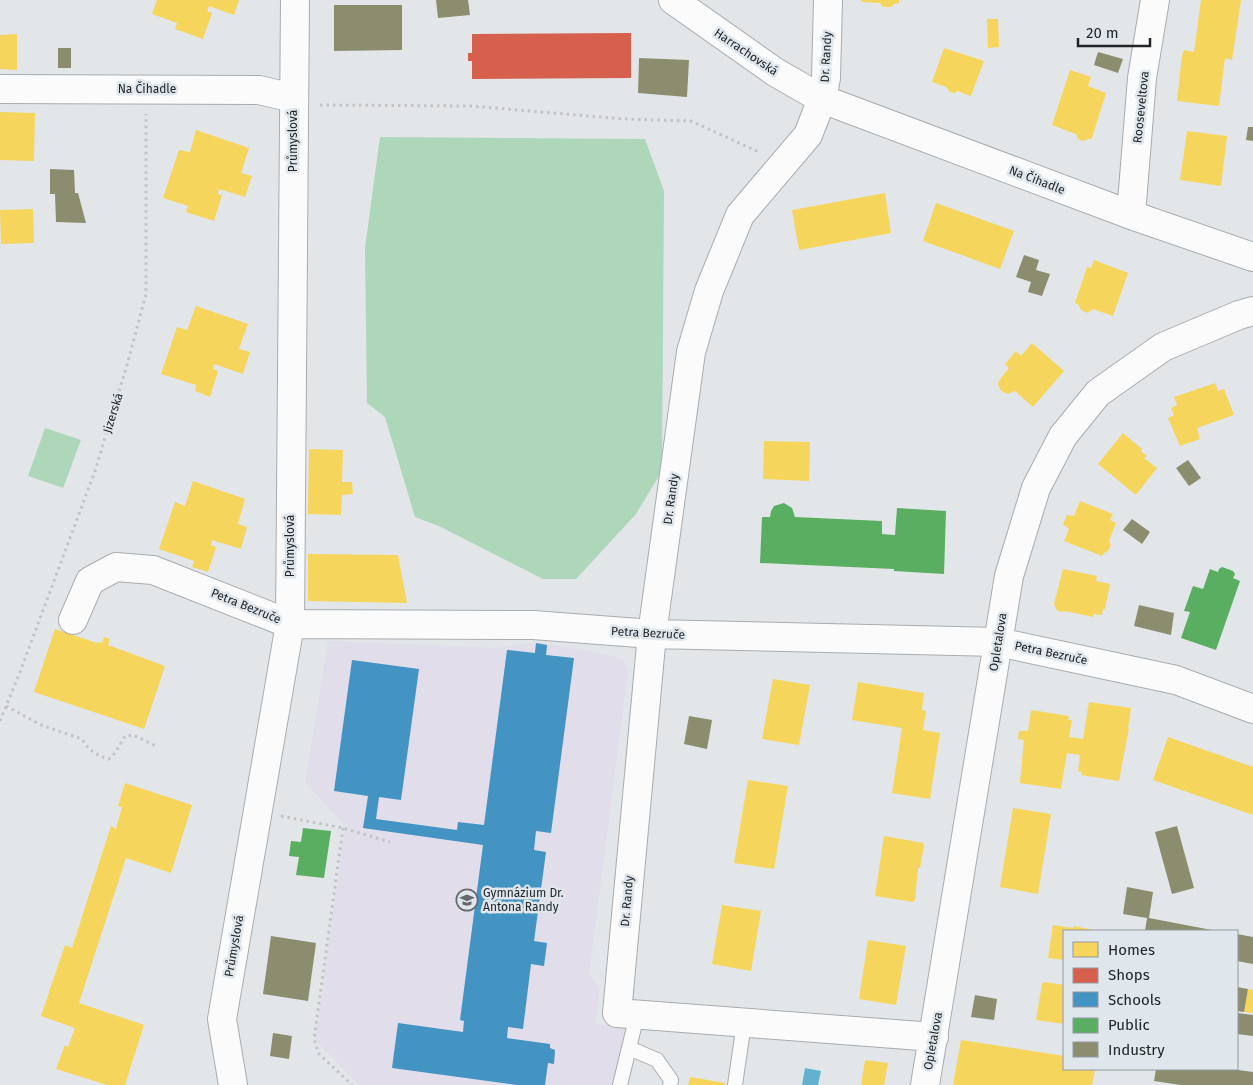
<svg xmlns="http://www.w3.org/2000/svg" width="1253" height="1085" viewBox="0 0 1253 1085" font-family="'Fira Sans',sans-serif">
	<rect width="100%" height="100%" fill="#e2e6e9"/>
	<path fill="#e1ddea" d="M 328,641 L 497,648 L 536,642 L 619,657 L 624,661 L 628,672 L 589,974 L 600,989 L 595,1024 L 626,1026 L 613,1085 L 359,1085 L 315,1040 L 345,826 L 305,782 Z"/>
	<path fill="#aed6b8" d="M 380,137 L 645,139 L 664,191 L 662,471 L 636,514 L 576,579 L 543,579 L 439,526 L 415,517 L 385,417 L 367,403 L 365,248 Z
		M 45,428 L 81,440 L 63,488 L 28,476 Z"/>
	<path fill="#63b1cf" d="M 805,1068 L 821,1071 L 818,1085 L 802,1085 Z"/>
	<path fill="#f6d55c" d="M 157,0 L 239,0 L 234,15 L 209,6 L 207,11 L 212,13 L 203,39 L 175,29 L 177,23 L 152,14 Z
		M 861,0 L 899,0 L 899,3 L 894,4 L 891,7 L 883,7 L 880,3 L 861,2 Z
		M 1201,0 L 1241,0 L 1232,60 L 1225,58 L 1219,106 L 1177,101 L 1182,56 L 1184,50 L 1194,52 Z
		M 987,19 L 998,19 L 999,47 L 988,48 Z
		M 17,34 L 17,70 L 0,69 L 0,35 Z
		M 944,48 L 984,61 L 971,96 L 957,91 L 955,93 L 950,92 L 946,87 L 932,82 Z
		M 1070,70 L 1091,77 L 1088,86 L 1106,93 L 1092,138 L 1083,141 L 1078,139 L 1076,134 L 1052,125 Z
		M 0,112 L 35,113 L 34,161 L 0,160 Z
		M 196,130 L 249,148 L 241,173 L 252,176 L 245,197 L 219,189 L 218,194 L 222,195 L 214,221 L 186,212 L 188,206 L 163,198 L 179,150 L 190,152 Z
		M 1187,131 L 1227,136 L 1221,186 L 1180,180 Z
		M 885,193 L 891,233 L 799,250 L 792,210 Z
		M 936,203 L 1014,231 L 1000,269 L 923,241 Z
		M 33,209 L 34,243 L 1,244 L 0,210 Z
		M 1094,260 L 1128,273 L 1113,316 L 1093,309 L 1088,313 L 1081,310 L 1078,304 L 1075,303 L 1087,267 L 1091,268 Z
		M 196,306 L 248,324 L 239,349 L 250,352 L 243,374 L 214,364 L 213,369 L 218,371 L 210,397 L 195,391 L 196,385 L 161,374 L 177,327 L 187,330 Z
		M 1032,343 L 1064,371 L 1033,407 L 1015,391 L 1008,394 L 1001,391 L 998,384 L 1000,379 L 1009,368 L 1005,364 L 1016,351 L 1021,356 Z
		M 1215,383 L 1218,391 L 1224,389 L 1234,415 L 1197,428 L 1200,439 L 1180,446 L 1168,418 L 1174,415 L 1171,408 L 1177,405 L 1174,397 Z
		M 1123,433 L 1142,449 L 1141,451 L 1147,456 L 1144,458 L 1157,468 L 1136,495 L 1098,464 Z
		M 764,441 L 810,442 L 809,481 L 763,479 Z
		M 309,449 L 343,450 L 342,482 L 352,482 L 353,494 L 342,495 L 341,515 L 308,514 Z
		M 193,481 L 245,499 L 238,524 L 247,527 L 241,549 L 212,540 L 211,545 L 216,547 L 208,572 L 192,567 L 194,561 L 159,549 L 175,502 L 185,506 Z
		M 1080,501 L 1113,514 L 1110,520 L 1116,523 L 1109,541 L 1111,545 L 1108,551 L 1104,553 L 1102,556 L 1064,541 L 1069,529 L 1063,524 L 1067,515 L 1074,516 Z
		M 308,554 L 398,555 L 407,603 L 308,601 Z
		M 1063,569 L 1097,576 L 1096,581 L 1110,584 L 1105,609 L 1103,609 L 1102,615 L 1093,614 L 1093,617 L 1065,611 L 1060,612 L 1056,609 L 1054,604 Z
		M 55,629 L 97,643 L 98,642 L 102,643 L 104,637 L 110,639 L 108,645 L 165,666 L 144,729 L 34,692 Z
		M 773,679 L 810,685 L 799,745 L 762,739 Z
		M 858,682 L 924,693 L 922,710 L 926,711 L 923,730 L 940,733 L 930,799 L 892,793 L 902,728 L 852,720 Z
		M 1089,702 L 1131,708 L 1128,728 L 1129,728 L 1119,781 L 1081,775 L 1082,772 L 1078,771 L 1080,755 L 1067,753 L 1061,789 L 1020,783 L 1024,740 L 1018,739 L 1019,731 L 1028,731 L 1031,710 L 1069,716 L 1068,720 L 1072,720 L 1069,737 L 1083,739 Z
		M 1168,737 L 1253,767 L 1253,815 L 1153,780 Z
		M 748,780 L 788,786 L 774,869 L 734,863 Z
		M 125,783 L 192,805 L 171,873 L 126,858 L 79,1003 L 144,1025 L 125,1085 L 107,1085 L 56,1069 L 65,1045 L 68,1047 L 75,1028 L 41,1016 L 65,945 L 72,948 L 111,826 L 116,829 L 122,807 L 118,806 Z
		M 1013,808 L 1051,814 L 1038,894 L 1000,887 Z
		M 884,836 L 923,843 L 924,846 L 920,868 L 918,868 L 915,900 L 913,902 L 875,896 Z
		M 722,905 L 761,911 L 751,971 L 712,964 Z
		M 1053,925 L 1073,928 L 1074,926 L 1098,931 L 1064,931 L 1064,960 L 1048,958 Z
		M 868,940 L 906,946 L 896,1005 L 859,999 Z
		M 1045,982 L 1064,985 L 1064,1024 L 1036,1020 L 1042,984 Z
		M 1248,989 L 1253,990 L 1253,1013 L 1244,1012 Z
		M 961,1040 L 1064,1056 L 1064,1069 L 1095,1069 L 1092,1085 L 953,1085 Z
		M 865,1060 L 888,1063 L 884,1085 L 861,1085 Z
		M 690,1077 L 725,1083 L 725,1085 L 688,1085 Z"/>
	<path fill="#d6604d" d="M 631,33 L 631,78 L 472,79 L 472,61 L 468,61 L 468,53 L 472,53 L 472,34 Z"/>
	<path fill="#4393c3" d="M 536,643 L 547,645 L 546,655 L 574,658 L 551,833 L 536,831 L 534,850 L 546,852 L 534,941 L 547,943 L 544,966 L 531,964 L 523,1029 L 508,1027 L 507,1038 L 550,1044 L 550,1048 L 555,1050 L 554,1064 L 548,1063 L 545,1085 L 518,1085 L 392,1068 L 398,1023 L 463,1032 L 464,1021 L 460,1020 L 483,845 L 363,828 L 368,796 L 334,791 L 352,660 L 419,669 L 401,800 L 379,797 L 376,819 L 457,830 L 458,822 L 484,825 L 507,650 L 535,653 Z"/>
	<path fill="#5aae61" d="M 784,503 L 792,508 L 795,517 L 882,521 L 882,534 L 895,535 L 897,508 L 946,511 L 944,574 L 894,571 L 894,569 L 760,563 L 762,517 L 770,517 L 771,511 L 774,506 Z
		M 1222,567 L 1233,571 L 1235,574 L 1233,578 L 1240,581 L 1216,650 L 1181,638 L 1190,612 L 1184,611 L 1193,586 L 1203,589 L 1210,569 L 1218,572 L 1219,569 Z
		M 303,828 L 331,831 L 324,878 L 296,875 L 299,857 L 289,856 L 291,841 L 301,842 Z"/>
	<path fill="#8c8c6e" d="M 436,0 L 468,0 L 470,15 L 438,18 Z
		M 334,5 L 402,5 L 402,50 L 334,51 Z
		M 58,48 L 71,48 L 71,68 L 58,68 Z
		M 1098,52 L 1123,59 L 1118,73 L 1094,65 Z
		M 639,58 L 689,60 L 687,97 L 638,93 Z
		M 1248,127 L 1253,127 L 1253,141 L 1246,140 Z
		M 50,169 L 74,170 L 75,193 L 78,193 L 86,223 L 56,222 L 55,194 L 50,194 Z
		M 1024,255 L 1039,260 L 1036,270 L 1050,274 L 1042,296 L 1028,292 L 1031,282 L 1016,277 Z
		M 1188,460 L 1201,478 L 1189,486 L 1176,468 Z
		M 1132,519 L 1150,532 L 1142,544 L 1123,530 Z
		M 1139,605 L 1174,613 L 1171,635 L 1134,626 Z
		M 689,716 L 712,720 L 707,749 L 684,744 Z
		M 1177,826 L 1194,888 L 1172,894 L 1155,832 Z
		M 1127,887 L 1153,892 L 1149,918 L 1217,931 L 1145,931 L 1147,918 L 1123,914 Z
		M 1237,934 L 1253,937 L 1253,964 L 1237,961 Z
		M 271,936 L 316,943 L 308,1001 L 263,994 Z
		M 1237,987 L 1248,989 L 1244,1012 L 1237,1011 Z
		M 975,995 L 997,999 L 994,1020 L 971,1017 Z
		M 1237,1013 L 1253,1015 L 1253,1036 L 1237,1034 Z
		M 273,1033 L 292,1036 L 289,1059 L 270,1056 Z
		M 1156,1069 L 1231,1069 L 1253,1072 L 1253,1085 L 1181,1085 L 1154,1081 Z"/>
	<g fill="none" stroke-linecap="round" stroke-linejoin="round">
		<g stroke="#a9acaf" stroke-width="16">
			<path id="service" d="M 629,1048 L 657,1060 L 671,1080 L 670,1085
				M 620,1085 L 637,1015
				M 735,1085 L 744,1023"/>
		</g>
		<g stroke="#a9acaf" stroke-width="30">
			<path id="minor" d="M 673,0 L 775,72 L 822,99 L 1131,215 L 1253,257
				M 828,0 L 826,78 L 822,99 L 808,135 L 740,215 L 709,291 L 691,352 L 652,634 L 617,1013 L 934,1037
				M 0,89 L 259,90 L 293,98
				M 1131,215 L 1142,78 L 1155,0
				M 73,620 L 90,581 L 116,567 L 153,570 L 290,624 L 533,625 L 652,634 L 998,642 L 1176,680 L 1253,709
				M 233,1085 L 222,1019 L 290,624 L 295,0
				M 925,1085 L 1009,576 L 1036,488 L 1063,436 L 1098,393 L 1163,347 L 1239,315 L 1253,311"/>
		</g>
		<path stroke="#c2c3c5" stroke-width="3" stroke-dasharray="2.5 4" stroke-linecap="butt" d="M 320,105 L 471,106 L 624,119 L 691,121 L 759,152
			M 6,706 L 41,725 L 82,739 C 89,751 96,755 109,759 L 115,753 L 125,736 L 133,735 L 158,747
			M 0,721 L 20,672 L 95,471 L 127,365 L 146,294 L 146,114
			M 281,816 L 343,828 L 390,842
			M 343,828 L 314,1039 L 319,1054 L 352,1085"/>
		<use href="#service" stroke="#fbfbfc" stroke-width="14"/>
		<use href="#minor" stroke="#fbfbfc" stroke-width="28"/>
	</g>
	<defs>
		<g id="school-ring" transform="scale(1.125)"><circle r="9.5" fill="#dfe6ec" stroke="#65696b" stroke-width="1.5"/><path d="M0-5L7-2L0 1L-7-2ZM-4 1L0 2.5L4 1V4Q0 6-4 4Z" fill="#65696b"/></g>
	</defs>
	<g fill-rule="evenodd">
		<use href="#school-ring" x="467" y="900"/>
	</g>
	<g text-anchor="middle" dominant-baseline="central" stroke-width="5" stroke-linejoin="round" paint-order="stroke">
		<g font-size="12" fill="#222527" stroke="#dfe6ec">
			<text transform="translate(746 52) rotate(34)">Harrachovská</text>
			<text transform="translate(826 57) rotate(-87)">Dr. Randy</text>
			<text x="147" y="89">Na Čihadle</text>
			<text transform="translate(1141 107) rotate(-84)">Rooseveltova</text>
			<text transform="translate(293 141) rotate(-90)">Průmyslová</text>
			<text transform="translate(1037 180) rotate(21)">Na Čihadle</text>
			<text transform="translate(113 413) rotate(-73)">Jizerská</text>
			<text transform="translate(671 499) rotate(-82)">Dr. Randy</text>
			<text transform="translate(290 546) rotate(-90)">Průmyslová</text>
			<text transform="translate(246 606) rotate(22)">Petra Bezruče</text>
			<text transform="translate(648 633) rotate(3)">Petra Bezruče</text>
			<text transform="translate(998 642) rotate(-81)">Opletalova</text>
			<text transform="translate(1051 653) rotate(12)">Petra Bezruče</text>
			<text transform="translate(627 901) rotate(-85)">Dr. Randy</text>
			<text transform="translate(234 946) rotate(-80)">Průmyslová</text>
			<text transform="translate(933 1041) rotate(-80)">Opletalova</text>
		</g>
		<g font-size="12" fill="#222527" stroke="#dfe6ec" text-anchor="start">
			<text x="483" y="893">Gymnázium Dr.<tspan x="483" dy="14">Antona Randy</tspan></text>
		</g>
	</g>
	<rect x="1063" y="930" width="175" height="140" fill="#dfe6ec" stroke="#93999d"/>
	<rect x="1073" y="942" width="25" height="15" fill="#f6d55c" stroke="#93999d"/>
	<text x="1108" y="955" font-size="15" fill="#222527">Homes</text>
	<rect x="1073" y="968" width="25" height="15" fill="#d6604d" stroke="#93999d"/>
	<text x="1108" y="980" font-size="15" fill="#222527">Shops</text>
	<rect x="1073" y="992" width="25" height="15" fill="#4393c3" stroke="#93999d"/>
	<text x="1108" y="1005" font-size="15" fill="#222527">Schools</text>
	<rect x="1073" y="1018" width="25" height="15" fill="#5aae61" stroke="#93999d"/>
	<text x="1108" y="1030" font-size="15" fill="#222527">Public</text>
	<rect x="1073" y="1042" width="25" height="15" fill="#8c8c6e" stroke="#93999d"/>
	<text x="1108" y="1055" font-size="15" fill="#222527">Industry</text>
	<path d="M1078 38v8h72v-8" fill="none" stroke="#222527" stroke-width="2.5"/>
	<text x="1086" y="38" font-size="15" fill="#222527" stroke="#dfe6ec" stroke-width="4" paint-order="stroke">20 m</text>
</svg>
